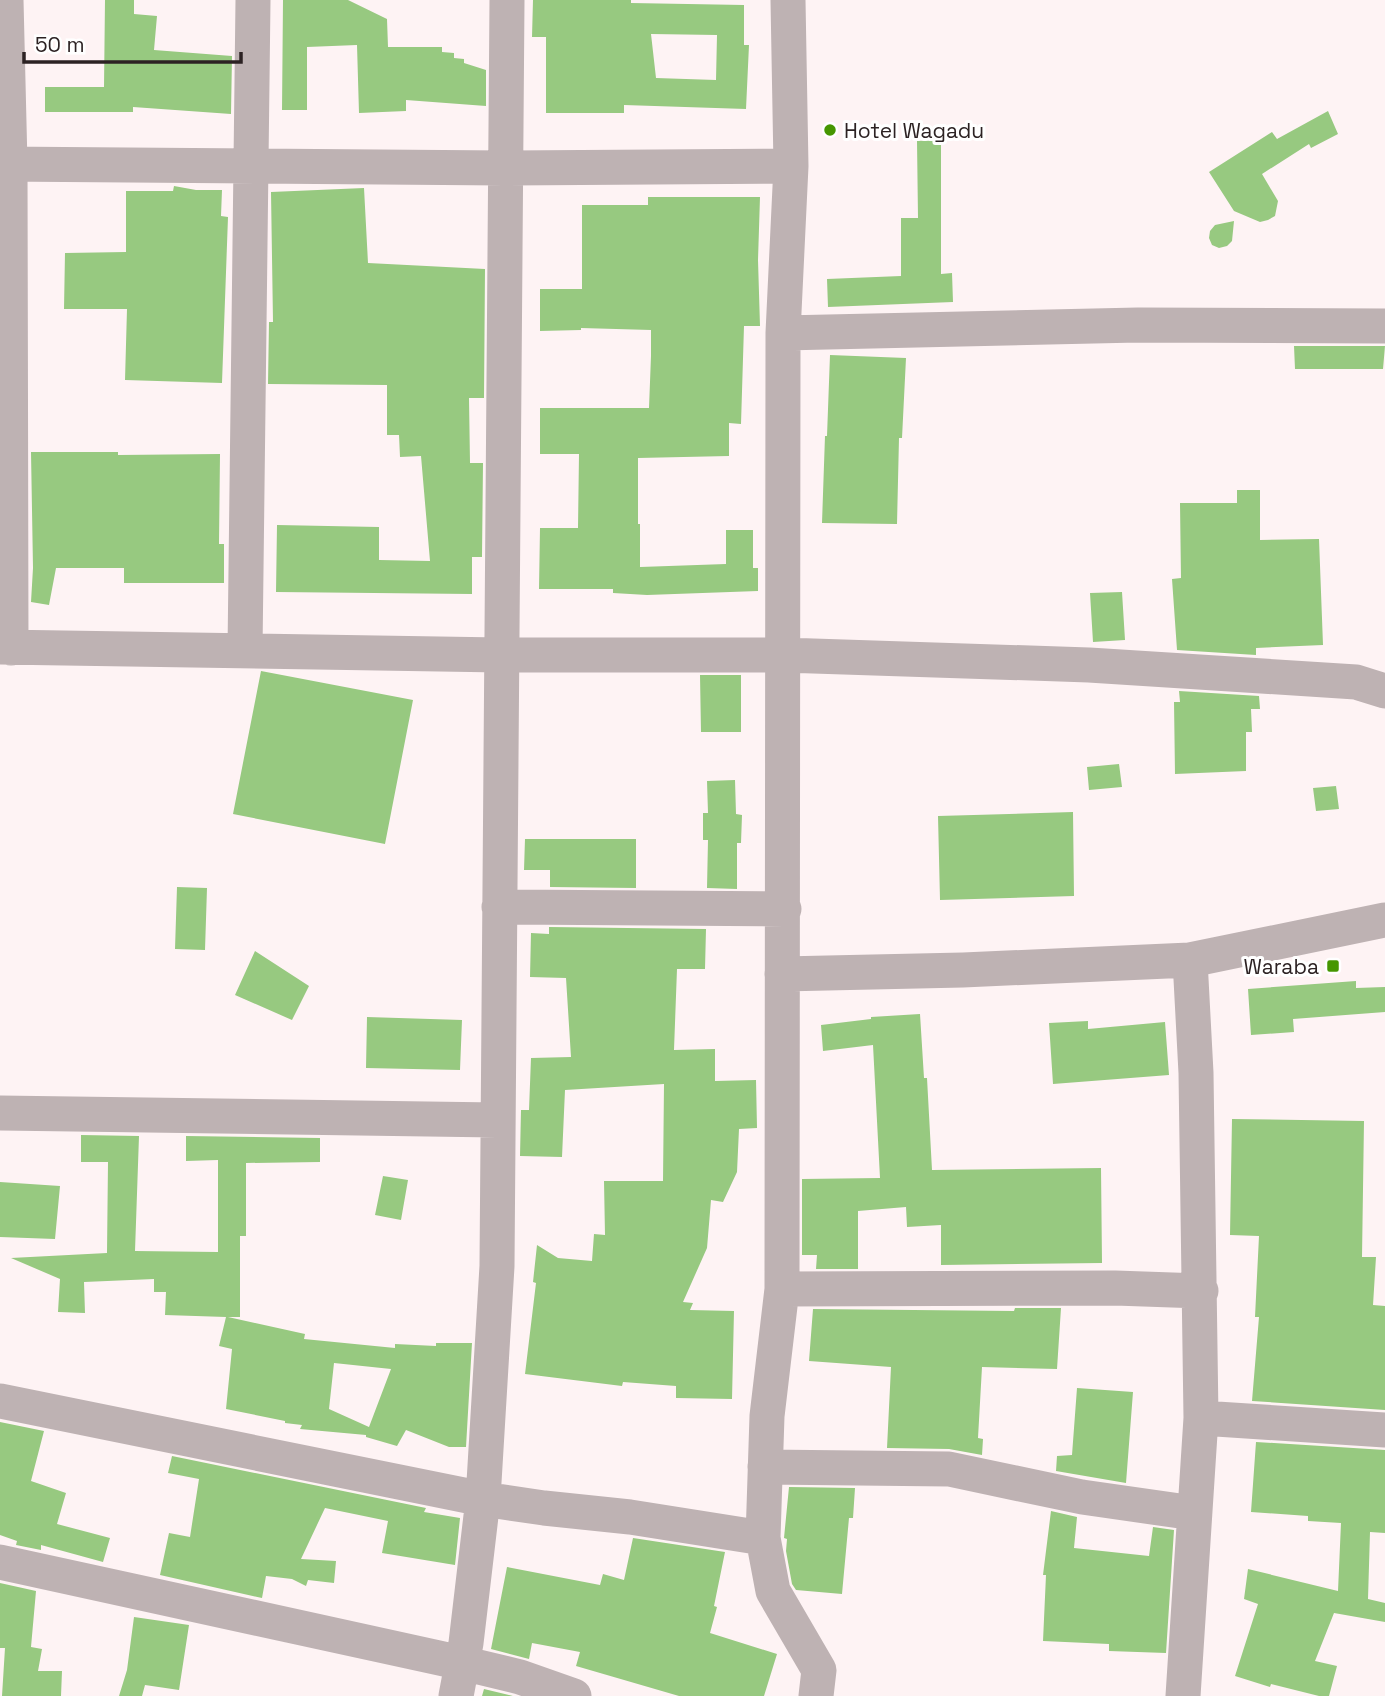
<svg xmlns="http://www.w3.org/2000/svg" width="1385" height="1696" viewBox="0 0 1385 1696" font-family="'Space Grotesk',sans-serif">
	<rect width="100%" height="100%" fill="#fef3f4"/>
	<path fill="#97c980" fill-rule="evenodd" d="M 105,0 L 134,0 L 134,14 L 157,16 L 154,50 L 232,56 L 231,114 L 133,107 L 133,112 L 45,112 L 45,87 L 104,87 Z
		M 283,0 L 348,0 L 387,19 L 388,47 L 442,47 L 442,52 L 454,53 L 454,58 L 464,59 L 464,63 L 486,70 L 486,106 L 406,100 L 406,111 L 359,113 L 357,45 L 307,47 L 307,110 L 282,110 Z
		M 533,0 L 631,0 L 631,3 L 744,5 L 744,45 L 749,45 L 746,109 L 624,105 L 624,113 L 546,113 L 546,37 L 532,37 ZM 651,34 L 717,35 L 716,80 L 656,78 Z
		M 1328,111 L 1338,134 L 1311,148 L 1309,144 L 1262,174 L 1278,201 L 1275,216 L 1268,220 L 1260,222 L 1234,211 L 1209,172 L 1272,132 L 1277,139 Z
		M 941,140 L 941,274 L 952,273 L 953,302 L 828,307 L 827,279 L 901,276 L 901,218 L 918,218 L 917,141 Z
		M 174,186 L 196,190 L 222,190 L 221,216 L 228,217 L 222,383 L 125,380 L 127,309 L 64,309 L 65,253 L 126,252 L 126,191 L 173,191 Z
		M 364,188 L 368,263 L 485,269 L 484,398 L 469,398 L 470,463 L 483,463 L 482,557 L 472,557 L 472,594 L 276,592 L 277,525 L 379,527 L 379,560 L 430,561 L 421,456 L 400,457 L 399,435 L 387,435 L 387,385 L 268,384 L 269,322 L 273,322 L 271,192 Z
		M 648,197 L 760,197 L 758,260 L 760,326 L 744,326 L 741,424 L 729,423 L 729,456 L 638,458 L 638,524 L 640,524 L 640,567 L 726,564 L 726,530 L 753,530 L 753,568 L 758,568 L 758,591 L 647,595 L 613,593 L 613,589 L 539,589 L 540,528 L 578,528 L 579,454 L 540,454 L 540,408 L 649,408 L 651,356 L 651,330 L 581,328 L 581,330 L 540,331 L 540,289 L 582,289 L 582,205 L 648,205 Z
		M 1234,221 L 1232,241 L 1227,246 L 1219,248 L 1212,245 L 1209,238 L 1210,231 L 1215,225 Z
		M 1294,346 L 1385,346 L 1383,369 L 1295,369 Z
		M 830,355 L 906,358 L 902,438 L 899,438 L 897,524 L 822,523 L 825,436 L 827,436 Z
		M 31,452 L 118,452 L 118,455 L 220,454 L 219,544 L 224,544 L 224,583 L 124,583 L 124,568 L 56,568 L 49,605 L 31,602 L 33,568 Z
		M 1237,490 L 1260,490 L 1260,540 L 1319,539 L 1323,645 L 1256,648 L 1256,655 L 1177,650 L 1172,579 L 1181,578 L 1180,503 L 1237,503 Z
		M 1122,592 L 1125,640 L 1093,642 L 1090,593 Z
		M 261,671 L 413,700 L 385,844 L 233,814 Z
		M 700,675 L 741,675 L 741,732 L 701,732 Z
		M 1179,691 L 1259,696 L 1260,709 L 1251,709 L 1252,732 L 1246,732 L 1246,771 L 1175,774 L 1174,702 L 1180,702 Z
		M 1119,764 L 1122,787 L 1089,790 L 1087,767 Z
		M 735,780 L 736,814 L 742,815 L 741,843 L 737,843 L 737,889 L 707,888 L 708,840 L 703,840 L 703,813 L 708,813 L 707,781 Z
		M 1336,786 L 1339,809 L 1316,811 L 1313,788 Z
		M 1073,812 L 1074,896 L 940,900 L 938,816 Z
		M 525,839 L 636,839 L 636,888 L 550,887 L 550,870 L 524,870 Z
		M 177,887 L 207,888 L 205,950 L 175,949 Z
		M 549,927 L 706,929 L 705,969 L 677,969 L 674,1050 L 715,1049 L 715,1081 L 756,1080 L 757,1128 L 739,1129 L 737,1172 L 723,1202 L 711,1200 L 707,1248 L 683,1302 L 693,1303 L 690,1310 L 734,1311 L 732,1399 L 676,1398 L 676,1386 L 623,1382 L 622,1386 L 525,1374 L 536,1283 L 533,1282 L 537,1245 L 558,1258 L 592,1261 L 594,1234 L 605,1235 L 604,1181 L 663,1181 L 664,1084 L 565,1090 L 562,1157 L 520,1156 L 521,1110 L 529,1110 L 531,1058 L 571,1057 L 566,978 L 530,977 L 531,933 L 549,934 Z
		M 255,951 L 309,986 L 292,1020 L 235,995 Z
		M 1356,981 L 1356,988 L 1385,987 L 1385,1012 L 1293,1019 L 1294,1032 L 1251,1035 L 1248,989 Z
		M 920,1014 L 924,1078 L 927,1078 L 932,1170 L 1101,1168 L 1102,1263 L 941,1265 L 941,1225 L 907,1227 L 906,1207 L 858,1211 L 858,1269 L 816,1269 L 817,1255 L 802,1255 L 802,1179 L 880,1178 L 873,1045 L 823,1051 L 821,1025 L 871,1019 L 871,1017 Z
		M 367,1017 L 462,1020 L 460,1070 L 366,1068 Z
		M 1088,1021 L 1088,1029 L 1165,1022 L 1169,1075 L 1053,1084 L 1049,1023 Z
		M 1232,1119 L 1364,1121 L 1362,1257 L 1376,1257 L 1373,1305 L 1385,1306 L 1385,1410 L 1252,1401 L 1259,1317 L 1255,1317 L 1259,1236 L 1230,1235 Z
		M 81,1135 L 139,1136 L 135,1251 L 218,1252 L 218,1160 L 186,1161 L 186,1136 L 320,1138 L 320,1162 L 246,1163 L 246,1236 L 240,1236 L 240,1317 L 228,1317 L 305,1334 L 304,1339 L 395,1348 L 395,1344 L 436,1346 L 436,1343 L 472,1343 L 466,1447 L 449,1447 L 406,1430 L 397,1446 L 366,1437 L 366,1435 L 300,1429 L 302,1425 L 285,1423 L 285,1421 L 226,1409 L 232,1349 L 219,1346 L 226,1317 L 165,1315 L 166,1292 L 154,1292 L 154,1279 L 84,1282 L 85,1313 L 58,1312 L 60,1279 L 11,1258 L 107,1253 L 108,1162 L 81,1162 ZM 334,1363 L 391,1369 L 369,1427 L 329,1409 Z
		M 383,1176 L 408,1180 L 401,1220 L 375,1215 Z
		M 0,1182 L 60,1186 L 55,1239 L 0,1237 Z
		M 1015,1308 L 1061,1308 L 1057,1369 L 982,1367 L 978,1438 L 983,1439 L 982,1455 L 949,1449 L 887,1448 L 891,1367 L 809,1361 L 813,1309 L 1014,1311 Z
		M 1077,1388 L 1133,1392 L 1126,1483 L 1056,1471 L 1057,1456 L 1072,1455 Z
		M 0,1422 L 44,1431 L 31,1481 L 66,1493 L 57,1524 L 110,1538 L 103,1562 L 41,1545 L 41,1550 L 16,1545 L 17,1541 L 0,1535 Z
		M 1256,1442 L 1385,1450 L 1385,1533 L 1370,1532 L 1368,1599 L 1385,1603 L 1385,1622 L 1334,1613 L 1315,1661 L 1337,1666 L 1329,1696 L 1319,1696 L 1271,1684 L 1270,1687 L 1235,1676 L 1258,1604 L 1244,1599 L 1248,1569 L 1338,1591 L 1341,1523 L 1308,1521 L 1308,1516 L 1251,1512 Z
		M 172,1456 L 426,1508 L 424,1512 L 460,1518 L 455,1565 L 382,1553 L 388,1521 L 325,1508 L 301,1559 L 336,1561 L 334,1583 L 308,1580 L 306,1586 L 292,1579 L 266,1576 L 262,1598 L 160,1575 L 169,1533 L 190,1537 L 199,1479 L 168,1473 Z
		M 789,1487 L 855,1488 L 853,1518 L 849,1518 L 842,1594 L 796,1590 L 792,1584 L 786,1551 L 787,1539 L 784,1538 Z
		M 1051,1511 L 1077,1517 L 1074,1548 L 1149,1556 L 1153,1527 L 1174,1530 L 1166,1653 L 1109,1651 L 1109,1644 L 1043,1641 L 1046,1575 L 1043,1575 Z
		M 633,1538 L 725,1552 L 714,1606 L 717,1607 L 710,1633 L 777,1654 L 764,1696 L 679,1696 L 576,1666 L 580,1652 L 532,1643 L 529,1659 L 491,1649 L 507,1567 L 600,1585 L 603,1574 L 624,1580 Z
		M 0,1583 L 36,1591 L 31,1647 L 42,1649 L 38,1671 L 62,1671 L 61,1696 L 2,1696 L 5,1648 L 0,1648 Z
		M 134,1617 L 189,1625 L 179,1690 L 145,1685 L 142,1696 L 119,1696 L 127,1670 Z
		M 484,1689 L 513,1696 L 482,1696 Z"/>
	<g fill="none" stroke-linecap="round" stroke-linejoin="round">
		<path stroke="#beb2b3" stroke-width="35" d="M 6,0 L 10,164 L 11,648
			M 788,0 L 791,166 L 783,333 L 782,1289 L 767,1416 L 763,1538 L 773,1591 L 819,1670 L 816,1696
			M 0,164 L 505,168 L 791,166
			M 783,333 L 1138,325 L 1385,326
			M 0,647 L 501,655 L 783,655 L 1089,665 L 1356,682 L 1385,691
			M 245,651 L 253,0
			M 499,907 L 784,909
			M 782,974 L 963,970 L 1190,960 L 1385,920
			M 0,1113 L 497,1120
			M 782,1289 L 1115,1288 L 1201,1291
			M 0,1401 L 483,1499 L 544,1508 L 630,1517 L 763,1538
			M 1201,1418 L 1385,1430
			M 765,1467 L 949,1469 L 1082,1497 L 1194,1513
			M 0,1562 L 462,1663 L 520,1677 L 574,1696
			M 456,1696 L 466,1643 L 483,1499 L 497,1266 L 507,0
			M 1183,1696 L 1201,1418 L 1196,1073 L 1190,960"/>
	</g>
	<g fill="#469600" stroke="#fff" stroke-width="2.5">
		<circle cx="830" cy="130" r="7"/>
		<rect x="1326" y="959" width="14" height="14" rx="3.5"/>
	</g>
	<g text-anchor="middle" dominant-baseline="central" stroke-width="6" stroke-linejoin="round" paint-order="stroke">
		<g font-size="21" fill="#2c2223" stroke="#fff" text-anchor="start">
			<text x="844" y="130">Hotel Wagadu</text>
			<text x="1319" y="966" text-anchor="end">Waraba</text>
		</g>
	</g>
	<path d="M24 52v10h217v-10" fill="none" stroke="#2c2223" stroke-width="3.5"/>
	<text x="35" y="52" font-size="21" fill="#2c2223" stroke="#ffffff" stroke-width="5" paint-order="stroke">50 m</text>
</svg>
